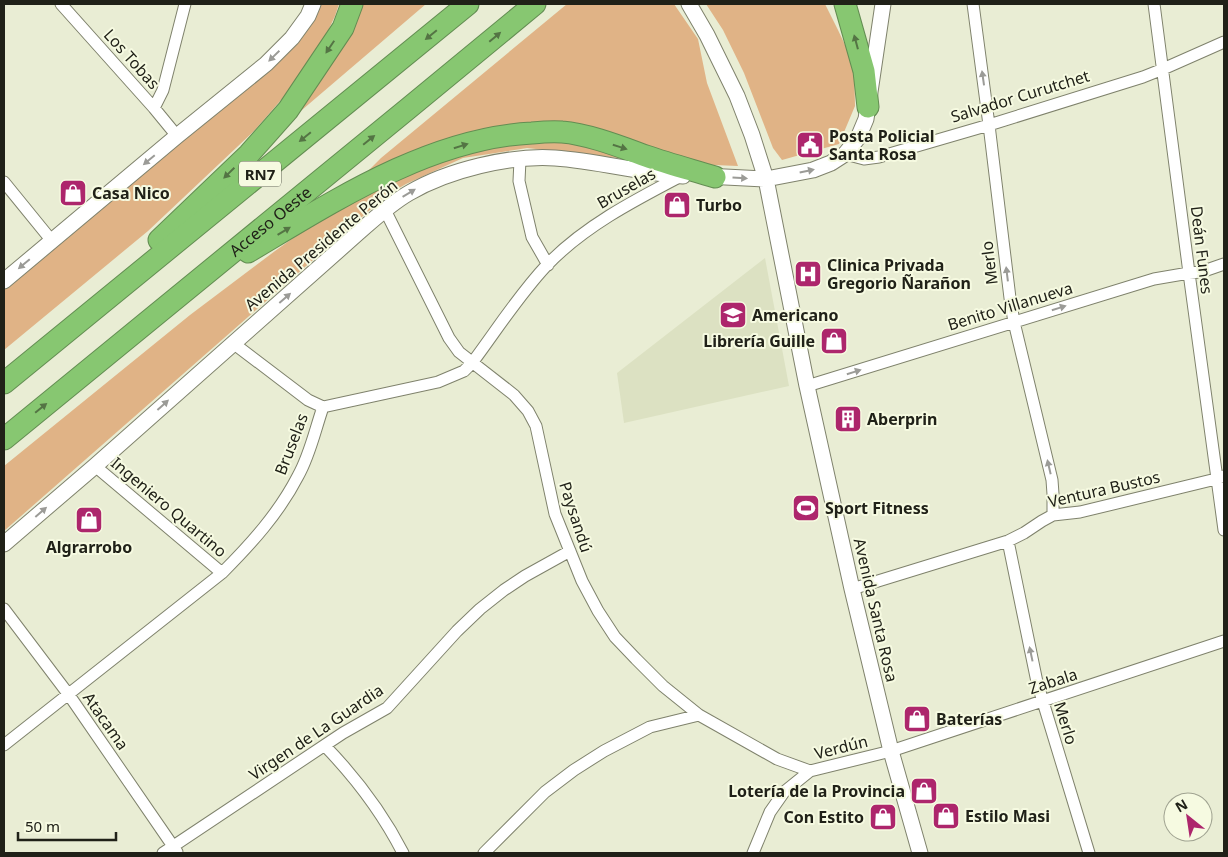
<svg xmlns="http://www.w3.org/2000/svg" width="1228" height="857" viewBox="0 0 1228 857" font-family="'Noto Sans',sans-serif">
	<rect width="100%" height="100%" fill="#e9edd4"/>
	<path fill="#dce1c2" d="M 765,258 L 789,386 L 624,423 L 617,373 Z"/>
	<path fill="#e0b386" d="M 319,4 L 339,4 L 335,16 L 318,52 L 294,85 L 254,131 L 148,231 L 4,350 L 4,286 L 274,66 Z
		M 359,4 L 426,4 L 282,127 Z
		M 567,4 L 674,4 L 698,39 L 707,83 L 738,166 L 714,165 L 683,162 L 561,125 L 369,174 L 368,171 L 381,158 Z
		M 706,4 L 825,4 L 838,30 L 854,64 L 855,106 L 839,144 L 782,160 L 773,148 L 744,73 L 723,30 Z
		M 553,138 L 644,161 L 527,148 L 463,158 L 406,184 L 387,195 L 4,531 L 4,466 L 190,315 L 275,251 L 349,198 L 449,155 Z"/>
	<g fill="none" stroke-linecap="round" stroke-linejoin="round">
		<g stroke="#7f826c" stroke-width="13">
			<path id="minor" d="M 61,4 L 154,108 L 177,136
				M 973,4 L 989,125 L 1010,298 L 1014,322 L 1052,480 L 1053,494 L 1053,515
				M 1154,4 L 1189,273 L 1224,530
				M 154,108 L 163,90 L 185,4
				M 845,154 L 864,159 L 879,157 L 989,125 L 1143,77 L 1163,69 L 1224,42
				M 520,160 L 519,181 L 532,237 L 548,265
				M 4,182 L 52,241
				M 385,210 L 449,338 L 459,352 L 514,395 L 528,411 L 536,426 L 555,514 L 582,581 L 598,611 L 615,637 L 636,659 L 663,686 L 699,715 L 777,759 L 810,771
				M 233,343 L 308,400 L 323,407
				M 807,386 L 1154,279 L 1189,273 L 1201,272 L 1224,264
				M 323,407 L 438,382 L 464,371 L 472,363 C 496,331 518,296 546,266 C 583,227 633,201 681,176
				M 95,466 L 222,573
				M 1008,541 L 1037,682 L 1089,853
				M 852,589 L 1008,541 L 1024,533 L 1042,521 L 1053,515 L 1080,512 L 1216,479 L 1224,476
				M 4,609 L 69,695 L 177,852
				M 4,745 L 222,573 C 251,544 279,513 298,476 C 310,455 315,430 323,407
				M 325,746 C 356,778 383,814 403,853
				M 163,853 L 343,733 L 387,708 L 457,631 L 480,609 L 504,590 L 525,576 L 570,551
				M 484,853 L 545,792 L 574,770 L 604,751 L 650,727 L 699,715
				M 753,853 L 770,812 L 784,792 L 810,771 L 891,751 L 1224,641"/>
		</g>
		<g stroke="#7f826c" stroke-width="17">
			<path id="tertiary" d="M 689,4 L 707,35 L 737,96 L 752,135 L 766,179 L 807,386 L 852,589 L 891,751 L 920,853
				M 706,176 L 766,179 L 813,170 L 831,163 L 845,154 L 858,138 L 866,119 L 883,4
				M 4,281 L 177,136 L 266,64 L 292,38 L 308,16 L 313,4
				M 4,544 L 95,466 L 358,233 C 374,219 390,204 409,193 C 448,170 510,155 555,158 C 598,161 641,173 683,176"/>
		</g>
		<g stroke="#638d52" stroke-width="23">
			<g id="motorway">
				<path d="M 845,4 L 864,71 L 868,107"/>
				<path d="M 159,240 L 249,154 L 288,110 L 343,28 L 352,4"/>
				<path d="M 248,252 C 334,201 430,138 532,133 C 542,132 552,131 562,132 C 588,134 621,147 646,156 C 669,164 692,170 715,177"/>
				<path d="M 4,383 L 468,4"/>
				<path id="s1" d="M 4,439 C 181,293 359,150 535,4"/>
			</g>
		</g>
		<use href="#minor" stroke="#fff" stroke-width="11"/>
		<use href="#tertiary" stroke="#fff" stroke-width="15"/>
		<use href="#motorway" stroke="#87c771" stroke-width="21"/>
	</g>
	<defs><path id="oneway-solid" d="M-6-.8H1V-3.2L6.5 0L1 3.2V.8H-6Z" transform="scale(1.25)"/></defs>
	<g fill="#547444">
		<use href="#oneway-solid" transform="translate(431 35) rotate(141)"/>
		<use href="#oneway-solid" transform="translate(495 37) rotate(-40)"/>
		<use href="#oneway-solid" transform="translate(856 42) rotate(-105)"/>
		<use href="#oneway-solid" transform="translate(330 47) rotate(124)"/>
		<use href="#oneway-solid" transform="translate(305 137) rotate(141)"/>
		<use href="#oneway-solid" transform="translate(369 140) rotate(-39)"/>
		<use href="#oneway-solid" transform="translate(461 146) rotate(-17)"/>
		<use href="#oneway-solid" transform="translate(620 147) rotate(17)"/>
		<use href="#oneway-solid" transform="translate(229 173) rotate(136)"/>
		<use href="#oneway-solid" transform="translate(284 231) rotate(-31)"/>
		<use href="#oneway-solid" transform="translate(41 408) rotate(-39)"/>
	</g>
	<g fill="#9b9b97">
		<use href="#oneway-solid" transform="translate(274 56) rotate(136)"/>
		<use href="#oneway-solid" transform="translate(983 78) rotate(-98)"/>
		<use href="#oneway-solid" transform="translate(149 160) rotate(140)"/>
		<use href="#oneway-solid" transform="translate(807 171) rotate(-12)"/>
		<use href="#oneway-solid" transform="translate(740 178) rotate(3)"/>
		<use href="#oneway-solid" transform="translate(409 193) rotate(-31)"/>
		<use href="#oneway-solid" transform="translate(24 264) rotate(140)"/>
		<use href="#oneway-solid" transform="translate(1007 274) rotate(-97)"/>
		<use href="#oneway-solid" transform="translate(285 298) rotate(-41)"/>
		<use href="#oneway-solid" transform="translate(1059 308) rotate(-17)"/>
		<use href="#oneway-solid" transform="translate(854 372) rotate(-17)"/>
		<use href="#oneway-solid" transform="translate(163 405) rotate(-42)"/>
		<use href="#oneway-solid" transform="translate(1049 467) rotate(-103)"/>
		<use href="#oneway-solid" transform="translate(41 512) rotate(-41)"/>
		<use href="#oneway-solid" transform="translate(1031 654) rotate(-102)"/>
	</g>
	<defs>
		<g id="civic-square" transform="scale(1.4375)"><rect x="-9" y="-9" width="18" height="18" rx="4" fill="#ad266c" stroke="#f6fae1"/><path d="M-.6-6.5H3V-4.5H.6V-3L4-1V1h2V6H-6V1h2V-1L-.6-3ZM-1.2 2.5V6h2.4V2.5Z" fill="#fff"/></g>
		<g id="shop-square" transform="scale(1.4375)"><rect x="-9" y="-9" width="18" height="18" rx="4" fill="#ad266c" stroke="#f6fae1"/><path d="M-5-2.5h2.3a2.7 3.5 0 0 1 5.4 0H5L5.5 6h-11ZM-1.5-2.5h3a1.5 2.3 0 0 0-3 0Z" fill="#fff"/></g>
		<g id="hospital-square" transform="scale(1.4375)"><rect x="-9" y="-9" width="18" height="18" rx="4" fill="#ad266c" stroke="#f6fae1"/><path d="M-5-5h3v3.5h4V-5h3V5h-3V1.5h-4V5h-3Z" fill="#fff"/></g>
		<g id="school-square" transform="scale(1.4375)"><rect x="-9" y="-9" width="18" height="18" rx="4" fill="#ad266c" stroke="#f6fae1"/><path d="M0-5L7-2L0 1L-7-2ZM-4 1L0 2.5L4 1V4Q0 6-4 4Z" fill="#fff"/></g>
		<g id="building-square" transform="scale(1.4375)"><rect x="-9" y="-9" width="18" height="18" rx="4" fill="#ad266c" stroke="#f6fae1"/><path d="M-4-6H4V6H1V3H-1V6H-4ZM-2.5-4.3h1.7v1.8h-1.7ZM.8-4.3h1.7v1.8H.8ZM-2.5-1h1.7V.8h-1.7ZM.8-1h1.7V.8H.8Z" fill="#fff"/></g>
		<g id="stadium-square" transform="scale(1.4375)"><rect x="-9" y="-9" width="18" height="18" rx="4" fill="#ad266c" stroke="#f6fae1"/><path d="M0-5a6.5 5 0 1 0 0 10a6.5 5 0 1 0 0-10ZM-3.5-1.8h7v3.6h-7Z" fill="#fff"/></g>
	</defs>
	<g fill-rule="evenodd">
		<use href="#civic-square" x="810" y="145"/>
		<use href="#shop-square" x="73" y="193"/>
		<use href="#shop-square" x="677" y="205"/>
		<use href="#hospital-square" x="808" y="274"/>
		<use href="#school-square" x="733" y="315"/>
		<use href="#shop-square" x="834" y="341"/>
		<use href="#building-square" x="848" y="419"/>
		<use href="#stadium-square" x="806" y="508"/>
		<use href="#shop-square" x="89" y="520"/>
		<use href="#shop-square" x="917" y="719"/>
		<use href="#shop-square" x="924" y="791"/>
		<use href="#shop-square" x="946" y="816"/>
		<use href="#shop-square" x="883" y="817"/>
	</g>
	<g text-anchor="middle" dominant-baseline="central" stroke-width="4" stroke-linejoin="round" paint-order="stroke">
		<rect fill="#f6fae1" stroke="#606254" stroke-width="1" x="239" y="161.5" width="42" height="25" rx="4"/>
		<g font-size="15" font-weight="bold" fill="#202118">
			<text x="260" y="174">RN7</text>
		</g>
		<g font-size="16" fill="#202118" stroke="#f6fae1">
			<text transform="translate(132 59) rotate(48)">Los Tobas</text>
			<text transform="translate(1020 96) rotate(-17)">Salvador Curutchet</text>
			<text transform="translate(626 188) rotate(-30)">Bruselas</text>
			<text stroke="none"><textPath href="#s1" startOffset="344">Acceso Oeste</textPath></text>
			<text transform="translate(321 245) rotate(-40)">Avenida Presidente Perón</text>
			<text transform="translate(1202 250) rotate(83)">Deán Funes</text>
			<text transform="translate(989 263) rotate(-97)">Merlo</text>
			<text transform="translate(1010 306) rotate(-17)">Benito Villanueva</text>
			<text transform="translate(291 444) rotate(-69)">Bruselas</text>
			<text transform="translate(1104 489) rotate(-13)">Ventura Bustos</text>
			<text transform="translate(169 507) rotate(40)">Ingeniero Quartino</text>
			<text transform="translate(576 517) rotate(72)">Paysandú</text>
			<text transform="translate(876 610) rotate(77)">Avenida Santa Rosa</text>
			<text transform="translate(1053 681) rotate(-18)">Zabala</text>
			<text transform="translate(106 721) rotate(55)">Atacama</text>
			<text transform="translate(1066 723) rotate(73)">Merlo</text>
			<text transform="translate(316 732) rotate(-34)">Virgen de La Guardia</text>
			<text transform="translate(841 747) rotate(-14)">Verdún</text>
		</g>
		<g font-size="16" font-weight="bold" fill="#202118" stroke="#f6fae1" text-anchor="start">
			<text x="829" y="136">Posta Policial<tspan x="829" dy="18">Santa Rosa</tspan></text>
			<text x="92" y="193">Casa Nico</text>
			<text x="696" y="205">Turbo</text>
			<text x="827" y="265">Clinica Privada<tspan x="827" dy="18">Gregorio Ñarañon</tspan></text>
			<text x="752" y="315">Americano</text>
			<text x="815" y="341" text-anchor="end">Librería Guille</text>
			<text x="867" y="419">Aberprin</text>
			<text x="825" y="508">Sport Fitness</text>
			<text x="89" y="547" text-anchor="middle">Algrarrobo</text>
			<text x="936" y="719">Baterías</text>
			<text x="905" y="791" text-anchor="end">Lotería de la Provincia</text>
			<text x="965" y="816">Estilo Masi</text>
			<text x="864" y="817" text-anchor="end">Con Estito</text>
		</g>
	</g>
	<rect width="1228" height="857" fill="none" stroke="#202118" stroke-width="10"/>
	<g transform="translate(1188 817) rotate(330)"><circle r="24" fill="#f6fae1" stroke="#a0a391"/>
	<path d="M0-4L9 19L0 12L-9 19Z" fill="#ad266c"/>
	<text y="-8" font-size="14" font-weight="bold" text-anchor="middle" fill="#202118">N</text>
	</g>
	<path d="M18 832v8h98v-8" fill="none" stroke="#202118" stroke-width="2.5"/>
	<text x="25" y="832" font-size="15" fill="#202118" stroke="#f6fae1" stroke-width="4" paint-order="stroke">50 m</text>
</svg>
